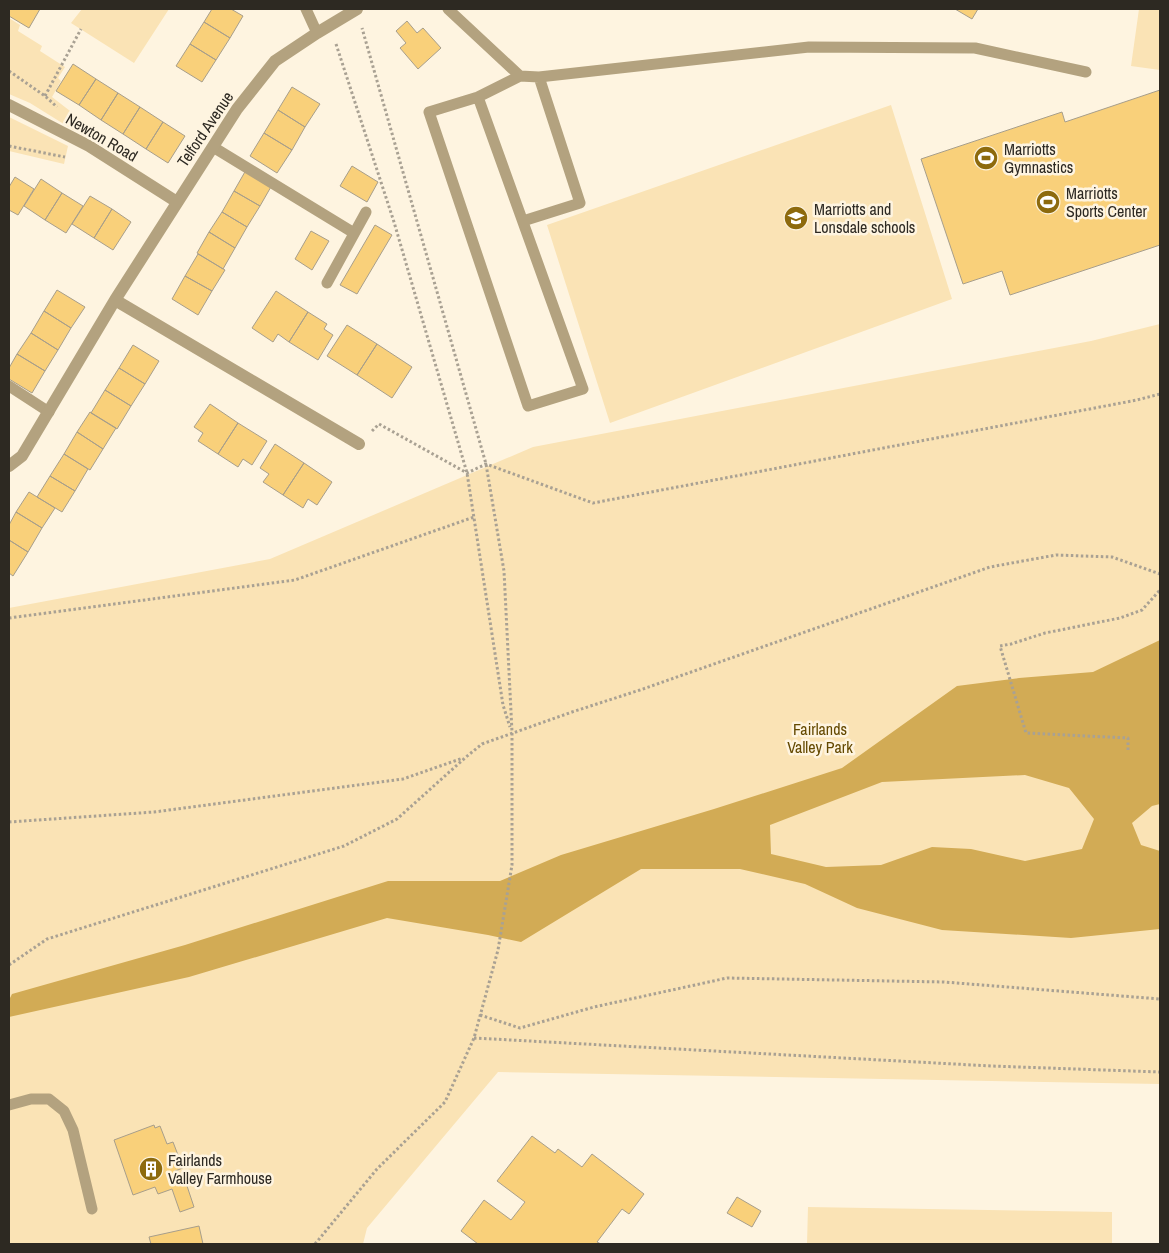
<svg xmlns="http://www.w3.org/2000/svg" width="1169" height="1253" viewBox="0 0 1169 1253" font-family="'Archivo Narrow',sans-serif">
	<rect width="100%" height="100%" fill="#fef4e0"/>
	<path fill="#fae3b5" d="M 82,9 L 169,9 L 134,63 L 71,23 Z
		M 1139,9 L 1160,9 L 1160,70 L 1131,66 Z
		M 9,18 L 20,25 L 18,31 L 42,46 L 40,51 L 65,67 L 58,78 L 61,81 L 52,97 L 83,121 L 75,131 L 30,103 L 9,94 Z
		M 891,105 L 952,299 L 610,423 L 547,225 Z
		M 9,117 L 68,146 L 64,164 L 9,151 Z
		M 1160,324 L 1160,1084 L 498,1072 L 367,1228 L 363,1244 L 9,1244 L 9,608 L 270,559 L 533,447 L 1091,341 Z
		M 808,1207 L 1112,1212 L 1112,1244 L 807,1244 Z"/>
	<path fill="#d2ab55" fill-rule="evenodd" d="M 1160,640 L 1160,804 L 1152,806 L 1132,823 L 1141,845 L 1160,851 L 1160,929 L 1071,938 L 942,930 L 857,908 L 805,884 L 740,869 L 641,869 L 521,942 L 488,935 L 387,918 L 189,977 L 9,1017 L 9,1000 L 12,994 L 185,945 L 388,881 L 500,881 L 561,855 L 714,809 L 842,768 L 957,686 L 1019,678 L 1093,672 ZM 1025,775 L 1069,788 L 1094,819 L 1082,849 L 1025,861 L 971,849 L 932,847 L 881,865 L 826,867 L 771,854 L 770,825 L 882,782 Z"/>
	<path fill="#f9d07a" stroke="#a79e8b" d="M 9,9 L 40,9 L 29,28 L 9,16 Z
		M 212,9 L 231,9 L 243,16 L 230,38 L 204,22 Z
		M 955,9 L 978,9 L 972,19 Z
		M 407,21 L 417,33 L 423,28 L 441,48 L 418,69 L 400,48 L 406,43 L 396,31 Z
		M 204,22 L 230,38 L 216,60 L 190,44 Z
		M 190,44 L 216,60 L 202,82 L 176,66 Z
		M 73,64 L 96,79 L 79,105 L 56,91 Z
		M 96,79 L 118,93 L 101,120 L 79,105 Z
		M 292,87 L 320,104 L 305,127 L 278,110 Z
		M 1160,90 L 1160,245 L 1010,295 L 1002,271 L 963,284 L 921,159 L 1062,112 L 1065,122 Z
		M 118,93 L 140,107 L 123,134 L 101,120 Z
		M 140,107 L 163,122 L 146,149 L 123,134 Z
		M 278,110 L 305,127 L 292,150 L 264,133 Z
		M 163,122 L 185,136 L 168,163 L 146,149 Z
		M 264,133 L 292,150 L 277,173 L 250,156 Z
		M 352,166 L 378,182 L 367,202 L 340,186 Z
		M 246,170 L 272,185 L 260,206 L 234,191 Z
		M 15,177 L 34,189 L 18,215 L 9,210 L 9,187 Z
		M 41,179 L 62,193 L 45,220 L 24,206 Z
		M 234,191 L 260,206 L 247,227 L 222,212 Z
		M 62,193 L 83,206 L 66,233 L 45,220 Z
		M 90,196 L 112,209 L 94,238 L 72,224 Z
		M 112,209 L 131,222 L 113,250 L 94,238 Z
		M 222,212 L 247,227 L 235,248 L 209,232 Z
		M 375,225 L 392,235 L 357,294 L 340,285 Z
		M 311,231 L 329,241 L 312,270 L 295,259 Z
		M 209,232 L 235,248 L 223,269 L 197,253 Z
		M 198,254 L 225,270 L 212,291 L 185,276 Z
		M 185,276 L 212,291 L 198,315 L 172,299 Z
		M 57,290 L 85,307 L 71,328 L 44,311 Z
		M 276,291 L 308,312 L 289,342 L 278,334 L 273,342 L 252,328 Z
		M 44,311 L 71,328 L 58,350 L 31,333 Z
		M 308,312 L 327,324 L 324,329 L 333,335 L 318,360 L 289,342 Z
		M 347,325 L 377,344 L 357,375 L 327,356 Z
		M 31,333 L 58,350 L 45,371 L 17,354 Z
		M 377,344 L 412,367 L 392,398 L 357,375 Z
		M 133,345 L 159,361 L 145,384 L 119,368 Z
		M 17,354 L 45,371 L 32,393 L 9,379 L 9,368 Z
		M 119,368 L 145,384 L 131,406 L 105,390 Z
		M 105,390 L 131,406 L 117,429 L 91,413 Z
		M 210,404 L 238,423 L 218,454 L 198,441 L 203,433 L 194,427 Z
		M 90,412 L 116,428 L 103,449 L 77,432 Z
		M 238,423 L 267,441 L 252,465 L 243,459 L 238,467 L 218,454 Z
		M 77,432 L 103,449 L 90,470 L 64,454 Z
		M 275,444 L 304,463 L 283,495 L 263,482 L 269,474 L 260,468 Z
		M 64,454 L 88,469 L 75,491 L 50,476 Z
		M 304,463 L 332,482 L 317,505 L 308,499 L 303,508 L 283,495 Z
		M 50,476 L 75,491 L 62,512 L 37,497 Z
		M 29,492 L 55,508 L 42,528 L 16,512 Z
		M 16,512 L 42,528 L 28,552 L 9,540 L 9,525 Z
		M 9,540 L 28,552 L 13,576 L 9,573 Z
		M 154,1125 L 155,1128 L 160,1126 L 167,1144 L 173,1142 L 183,1168 L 175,1171 L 178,1182 L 185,1180 L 194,1207 L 180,1212 L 172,1189 L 158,1194 L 155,1187 L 133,1195 L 114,1140 Z
		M 532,1136 L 555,1153 L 558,1149 L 582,1167 L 592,1154 L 644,1194 L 629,1214 L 622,1209 L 597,1242 L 601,1244 L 478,1244 L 461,1231 L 484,1200 L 511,1220 L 525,1202 L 497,1181 Z
		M 737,1197 L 761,1211 L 752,1227 L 727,1213 Z
		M 199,1226 L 203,1244 L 151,1244 L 149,1237 Z"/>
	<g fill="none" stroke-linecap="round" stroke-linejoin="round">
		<path stroke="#a9a193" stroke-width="3" stroke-dasharray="2.5 2.5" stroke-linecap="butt" d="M 336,44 L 394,222 L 467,473 L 503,705 L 510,727
			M 9,71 L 45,96 L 57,107
			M 45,96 L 81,29
			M 9,146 L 65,157
			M 372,431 L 379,424 L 467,473 L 486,464 L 593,503 L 1137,400 L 1160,394
			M 9,618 L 295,580 L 474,517
			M 1128,750 L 1128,738 L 1026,733 L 1000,646 L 1011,644 L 1045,633 L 1120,618 L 1142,610 L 1160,590
			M 9,822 L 154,812 L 403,779 L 463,758
			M 9,965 L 47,939 L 344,846 L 397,819 L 466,757 L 482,744 L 572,712 L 640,690 L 990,567 L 1056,555 L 1112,557 L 1160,574
			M 480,1015 L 520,1028 L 594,1007 L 727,978 L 944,982 L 1160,999
			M 474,1038 L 991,1066 L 1160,1072
			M 315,1244 L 377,1169 L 445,1102 L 474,1038 L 498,950 L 512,865 L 512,732 L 504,571 L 486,464 L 362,28"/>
		<path stroke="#b3a27f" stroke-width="11" d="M 306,9 L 317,33
			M 448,9 L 520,76 L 539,77 L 809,47 L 975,48 L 1086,72
			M 478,97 L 583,389 L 528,406 L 429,112 Z
			M 478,97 L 520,76
			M 213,147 L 354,233
			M 523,221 L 580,203 L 539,77
			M 327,283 L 366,212
			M 9,386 L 49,412
			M 9,1105 L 31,1099 L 49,1099 L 64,1111 L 73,1130 L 92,1209"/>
		<path stroke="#b3a27f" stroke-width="12" d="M 9,105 L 89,146 L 177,202
			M 115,300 L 359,444
			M 9,466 L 22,456 L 115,300 L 237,109 L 275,61 L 317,33 L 357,9"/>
	</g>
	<defs>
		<g id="stadium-disc" transform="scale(1.25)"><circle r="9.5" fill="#8d6a0d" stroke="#fef4e0"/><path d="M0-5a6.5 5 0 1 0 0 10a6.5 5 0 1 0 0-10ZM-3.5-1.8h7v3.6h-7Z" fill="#fff"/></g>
		<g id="school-disc" transform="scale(1.25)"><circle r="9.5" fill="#8d6a0d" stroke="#fef4e0"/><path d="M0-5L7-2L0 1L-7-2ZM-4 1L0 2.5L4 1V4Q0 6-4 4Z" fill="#fff"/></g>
		<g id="building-disc" transform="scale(1.25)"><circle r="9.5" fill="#8d6a0d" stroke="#fef4e0"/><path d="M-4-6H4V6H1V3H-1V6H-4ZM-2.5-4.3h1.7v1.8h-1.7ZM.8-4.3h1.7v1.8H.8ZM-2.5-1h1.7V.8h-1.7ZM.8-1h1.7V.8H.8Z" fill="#fff"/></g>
	</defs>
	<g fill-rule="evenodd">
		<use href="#stadium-disc" x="986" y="158"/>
		<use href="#stadium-disc" x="1048" y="202"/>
		<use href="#school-disc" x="796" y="218"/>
		<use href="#building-disc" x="151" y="1169"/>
	</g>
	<g text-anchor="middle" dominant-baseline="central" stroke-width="5" stroke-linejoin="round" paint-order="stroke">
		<g font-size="16" fill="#2d2922" stroke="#fef4e0">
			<text transform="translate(205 129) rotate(-56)">Telford Avenue</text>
			<text transform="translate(102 137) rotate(30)">Newton Road</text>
		</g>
		<g font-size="16" fill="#2d2922" stroke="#fef4e0" text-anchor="start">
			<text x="1004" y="149">Marriotts<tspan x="1004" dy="18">Gymnastics</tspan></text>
			<text x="1066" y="193">Marriotts<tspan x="1066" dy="18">Sports Center</tspan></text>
			<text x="814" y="209">Marriotts and<tspan x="814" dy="18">Lonsdale schools</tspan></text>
			<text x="168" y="1160">Fairlands<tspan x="168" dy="18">Valley Farmhouse</tspan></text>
		</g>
		<g font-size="16" fill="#644900" stroke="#fef4e0">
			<text x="820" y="729">Fairlands<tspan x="820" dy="18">Valley Park</tspan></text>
		</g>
	</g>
	<rect width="1169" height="1253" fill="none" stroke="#2d2922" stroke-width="20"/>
</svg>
